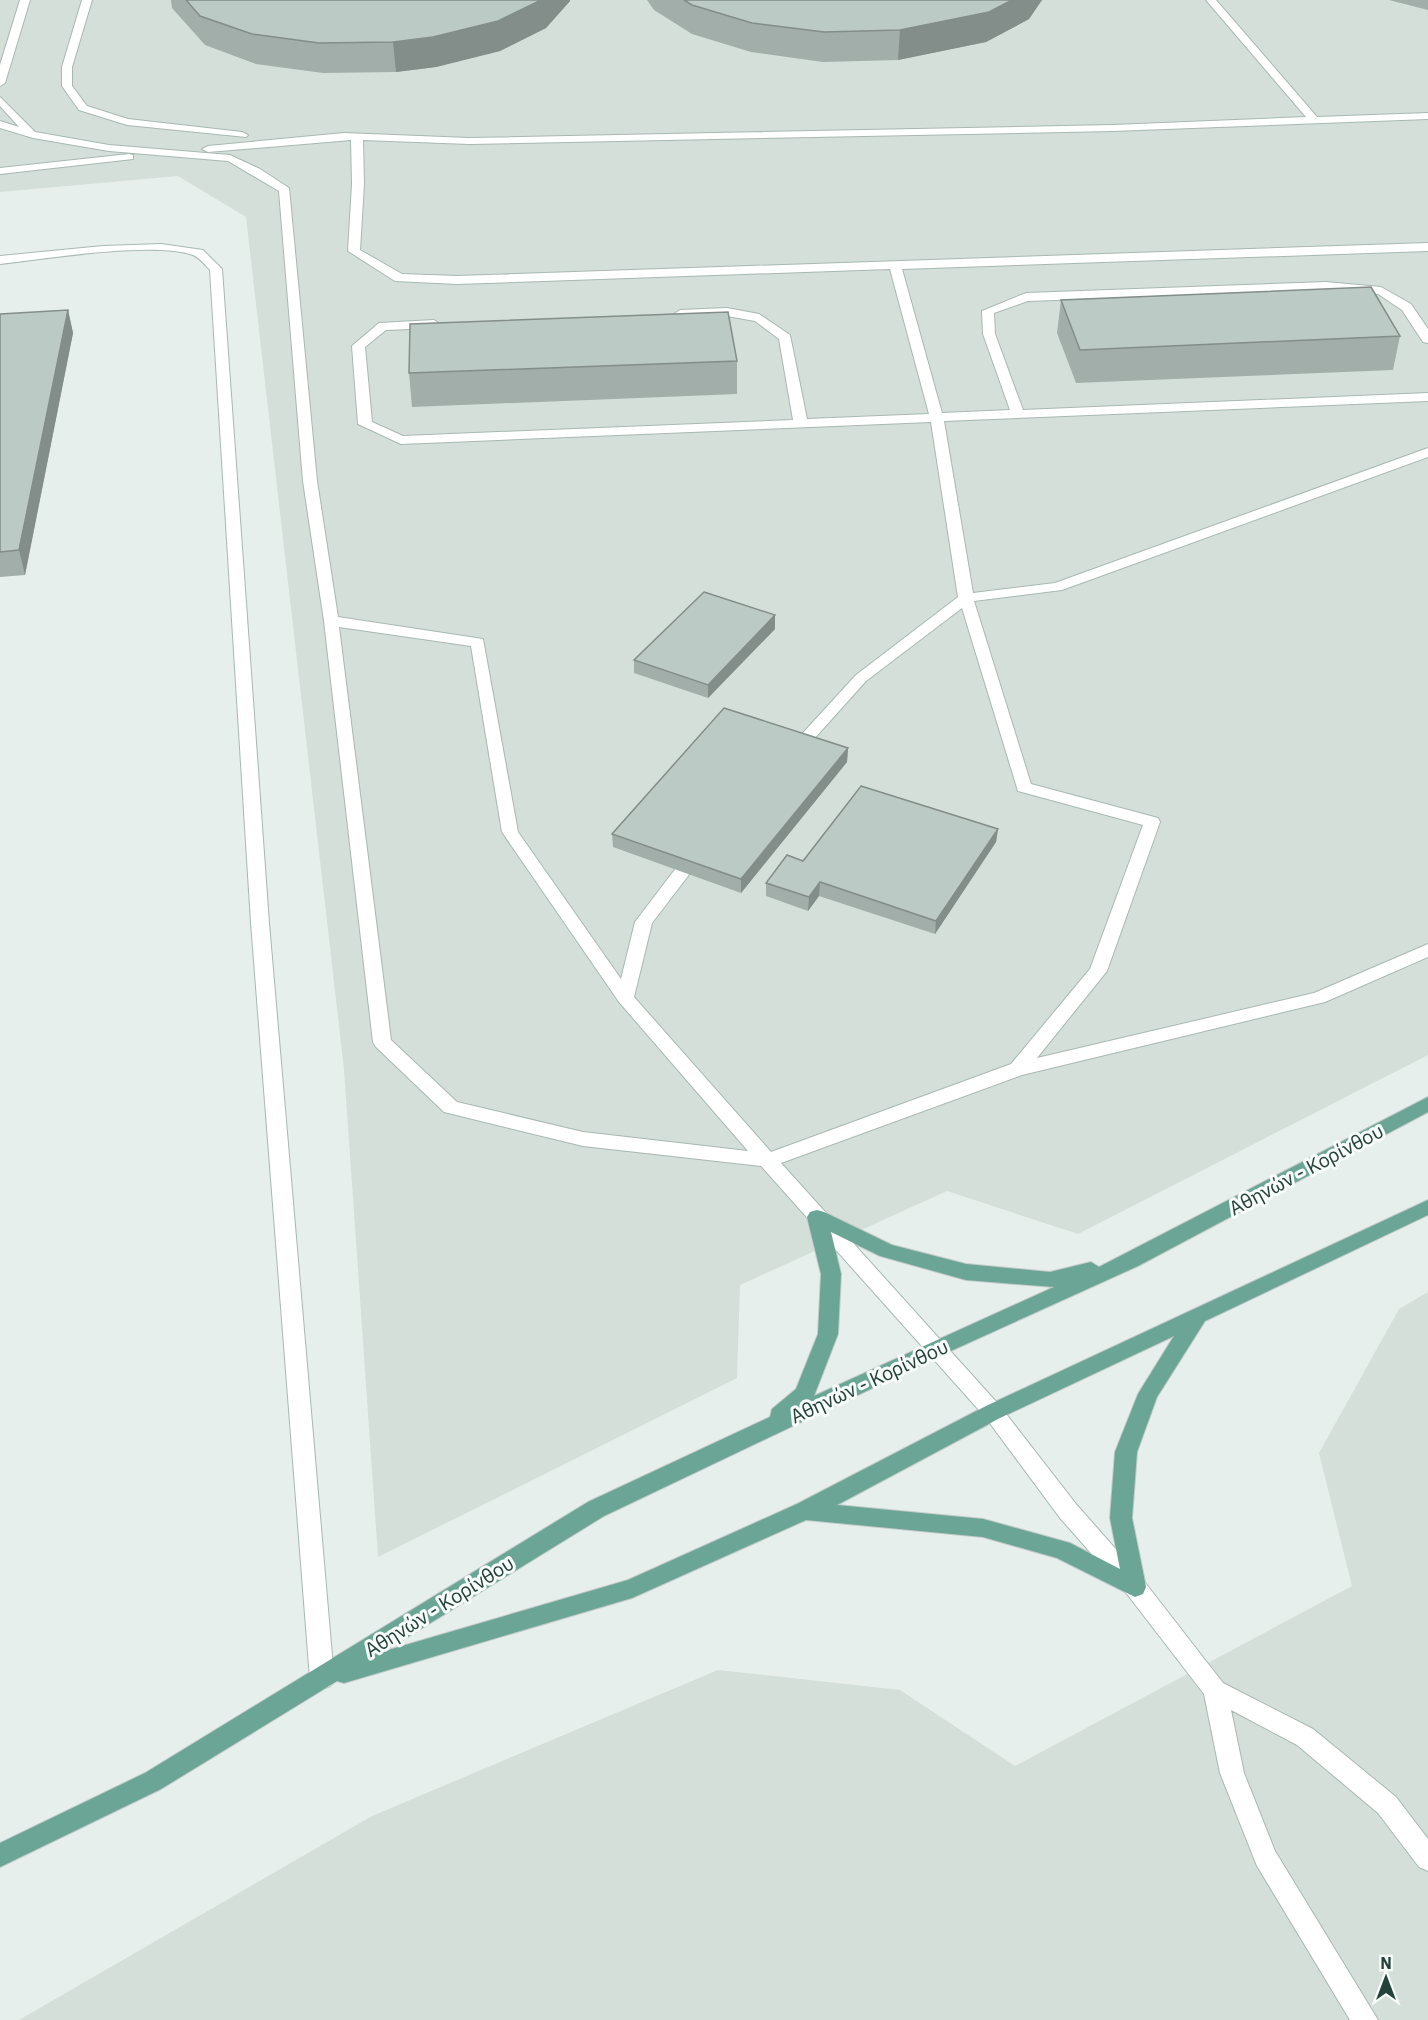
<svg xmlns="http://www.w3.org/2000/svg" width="1428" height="2020" viewBox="0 0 1428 2020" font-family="'IBM Plex Sans',sans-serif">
	<rect width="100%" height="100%" fill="#e6efeb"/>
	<path fill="#d4dfda" d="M 0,0 L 1428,0 L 1428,1055 L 1078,1234 L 947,1191 L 740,1285 L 737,1378 L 378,1557 L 344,1069 L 246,217 L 178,176 L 0,192 Z
		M 1428,1292 L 1428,2020 L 19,2020 L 372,1816 L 718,1670 L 900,1690 L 1015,1766 L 1352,1586 L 1319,1453 L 1399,1309 Z"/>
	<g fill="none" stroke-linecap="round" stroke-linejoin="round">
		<g stroke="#a8b8b2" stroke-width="2">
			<path id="lane" d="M 20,0 L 30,0 L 5,83 L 0,86 L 0,65 Z
				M 82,0 L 92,0 L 72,67 L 72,86 L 87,106 L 128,119 L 242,132 L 248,135 L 246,137 L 127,125 L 79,110 L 62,86 L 62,67 Z
				M 1206,0 L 1216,0 L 1317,117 L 1428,113 L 1428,119 L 1113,131 L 469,144 L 363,140 L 364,184 L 360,250 L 402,274 L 457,276 L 1428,243 L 1428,251 L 902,269 L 942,413 L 1010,410 L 983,334 L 982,311 L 1026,293 L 1326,282 L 1381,287 L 1411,304 L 1428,329 L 1428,343 L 1423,342 L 1402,310 L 1378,294 L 1326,290 L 1028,301 L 994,313 L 995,334 L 1023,410 L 1428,393 L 1428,401 L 944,421 L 973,593 L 1055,583 L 1428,448 L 1428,457 L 1062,590 L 974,601 L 1031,784 L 1158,818 L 1160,822 L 1107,971 L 1037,1058 L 1314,993 L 1428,944 L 1428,957 L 1325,1002 L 1022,1075 L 781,1163 L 1000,1406 L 1076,1504 L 1143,1580 L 1223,1683 L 1313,1729 L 1396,1797 L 1428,1839 L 1428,1871 L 1419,1867 L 1378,1813 L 1297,1745 L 1231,1710 L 1244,1773 L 1275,1851 L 1378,2020 L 1350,2020 L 1257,1866 L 1220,1773 L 1204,1694 L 1127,1594 L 1060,1518 L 986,1418 L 761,1166 L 583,1146 L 444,1112 L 376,1047 L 373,1042 L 324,621 L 303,481 L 279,191 L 228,161 L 109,151 L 33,138 L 0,128 L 0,121 L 19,127 L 0,106 L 0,97 L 35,132 L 109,145 L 230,155 L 260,169 L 289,188 L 317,481 L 338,617 L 483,639 L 518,832 L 621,979 L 635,922 L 676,868 L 688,868 L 690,872 L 688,876 L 652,923 L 634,997 L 771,1152 L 1011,1064 L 1090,969 L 1143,825 L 1018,791 L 962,608 L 866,681 L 805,749 L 793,749 L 791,746 L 856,675 L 958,597 L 931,422 L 401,444 L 358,424 L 352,346 L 379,323 L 434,320 L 440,324 L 434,328 L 386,330 L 365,347 L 372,422 L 403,436 L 793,420 L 779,339 L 755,321 L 727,316 L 680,318 L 674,314 L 680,310 L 727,308 L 759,314 L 790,335 L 807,419 L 929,414 L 890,269 L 457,284 L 395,281 L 348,251 L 352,184 L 351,140 L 208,152 L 202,149 L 208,146 L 344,133 L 469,138 L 1113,125 L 1306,117 ZM 339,627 L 471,646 L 502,832 L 619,1002 L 748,1151 L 583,1132 L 457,1102 L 391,1040 Z
				M 129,154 L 133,155 L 133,159 L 0,174 L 0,168 Z
				M 161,244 L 203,250 L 222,269 L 269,923 L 260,929 L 251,923 L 210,270 C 205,265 200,258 193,255 C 153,241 45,259 0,264 L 0,256 L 103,246 Z"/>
		</g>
		<g stroke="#a8b8b2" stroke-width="2">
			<path id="street" d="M 260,917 L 269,923 L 334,1679 L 330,1686 L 322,1689 L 314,1686 L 310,1679 L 251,923 Z"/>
		</g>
		<g stroke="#c2cac8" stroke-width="2">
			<path id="primary" d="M 1428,1097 L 1428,1112 L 1138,1266 L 944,1354 L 604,1516 L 385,1651 L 628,1580 L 797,1504 L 986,1406 L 1428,1200 L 1428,1215 L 1205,1321 L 1157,1397 L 1137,1452 L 1132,1518 L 1146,1587 L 1143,1594 L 1135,1597 L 1057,1558 L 983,1537 L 806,1520 L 632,1598 L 344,1683 L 337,1681 L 161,1789 L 0,1867 L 0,1843 L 145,1773 L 588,1502 L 770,1417 L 772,1409 L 796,1389 L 818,1334 L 821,1274 L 807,1217 L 810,1212 L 817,1210 L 824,1212 L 892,1245 L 966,1264 L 1050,1272 L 1091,1262 L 1099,1267 ZM 831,1232 L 880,1256 L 966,1280 L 1054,1287 L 814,1396 L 838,1334 L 841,1274 ZM 1174,1336 L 1138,1394 L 1115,1452 L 1110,1518 L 1120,1569 L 1070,1543 L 983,1519 L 837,1505 L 1000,1418 Z"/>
		</g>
		<use href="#lane" fill="#fff" fill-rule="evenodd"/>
		<use href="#street" fill="#fff" fill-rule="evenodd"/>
		<use href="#primary" fill="#6aa596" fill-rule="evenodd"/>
	</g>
	<path fill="#a1aea9" d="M 171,0 L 570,0 L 570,1 L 546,28 L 500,51 L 436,67 L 396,72 L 323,73 L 256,64 L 205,45 L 172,8 Z
		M 647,0 L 1042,0 L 1029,19 L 986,42 L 898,60 L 823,62 L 751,52 L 692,34 L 654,10 Z
		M 1389,0 L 1428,0 L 1428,10 Z
		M 1061,300 L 1400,336 L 1393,370 L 1076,383 L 1057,333 Z
		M 68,310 L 73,333 L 25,575 L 0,577 L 0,314 Z
		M 737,361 L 737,394 L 412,407 L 409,373 Z
		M 775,615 L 775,629 L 708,698 L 634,673 L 634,660 Z
		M 848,748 L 847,762 L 741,893 L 613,847 L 612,834 Z
		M 998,829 L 996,842 L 935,934 L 819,896 L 808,911 L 766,896 L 766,883 L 803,861 Z"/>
	<path fill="#838d89" d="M 541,0 L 570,0 L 570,1 L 546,28 L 500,51 L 436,67 L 396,72 L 393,42 Z
		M 1012,0 L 1042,0 L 1029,19 L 986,42 L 898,60 L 900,30 Z
		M 68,310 L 73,333 L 25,575 L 19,550 Z
		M 775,615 L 775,629 L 708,698 L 708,685 Z
		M 848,748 L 847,762 L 741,893 L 741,879 Z
		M 998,829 L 996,842 L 935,934 L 936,921 Z
		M 820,882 L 819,896 L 808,911 L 809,897 Z"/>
	<path fill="#bbcac4" stroke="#838d89" stroke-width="1.5" d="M 186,0 L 541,0 L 498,21 L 433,37 L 393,42 L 319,43 L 252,34 L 200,16 Z
		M 684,0 L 1012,0 L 989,12 L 900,30 L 824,32 L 752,23 L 692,5 Z
		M 1371,287 L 1400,336 L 1080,350 L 1061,300 Z
		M 68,310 L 19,550 L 0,552 L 0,314 Z
		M 728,312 L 737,361 L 409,373 L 410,324 Z
		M 704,592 L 775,615 L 708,685 L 634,660 Z
		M 724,708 L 848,748 L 741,879 L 612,834 Z
		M 861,786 L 998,829 L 936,921 L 820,882 L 809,897 L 766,883 L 787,855 L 803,861 Z"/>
	<g text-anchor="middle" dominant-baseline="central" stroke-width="6" stroke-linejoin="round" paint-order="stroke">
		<g font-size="20" fill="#24423a" stroke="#f7fbf9">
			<text transform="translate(1306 1169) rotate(-28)">Αθηνών - Κορίνθου</text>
			<text transform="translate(869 1381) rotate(-25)">Αθηνών - Κορίνθου</text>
			<text transform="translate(439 1606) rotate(-32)">Αθηνών - Κορίνθου</text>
		</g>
	</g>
	<g transform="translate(1386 1978)" stroke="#f7fbf9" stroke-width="4.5" paint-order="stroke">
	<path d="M0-4.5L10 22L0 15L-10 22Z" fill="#24423a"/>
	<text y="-9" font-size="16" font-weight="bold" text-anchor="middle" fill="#24423a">N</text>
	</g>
</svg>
